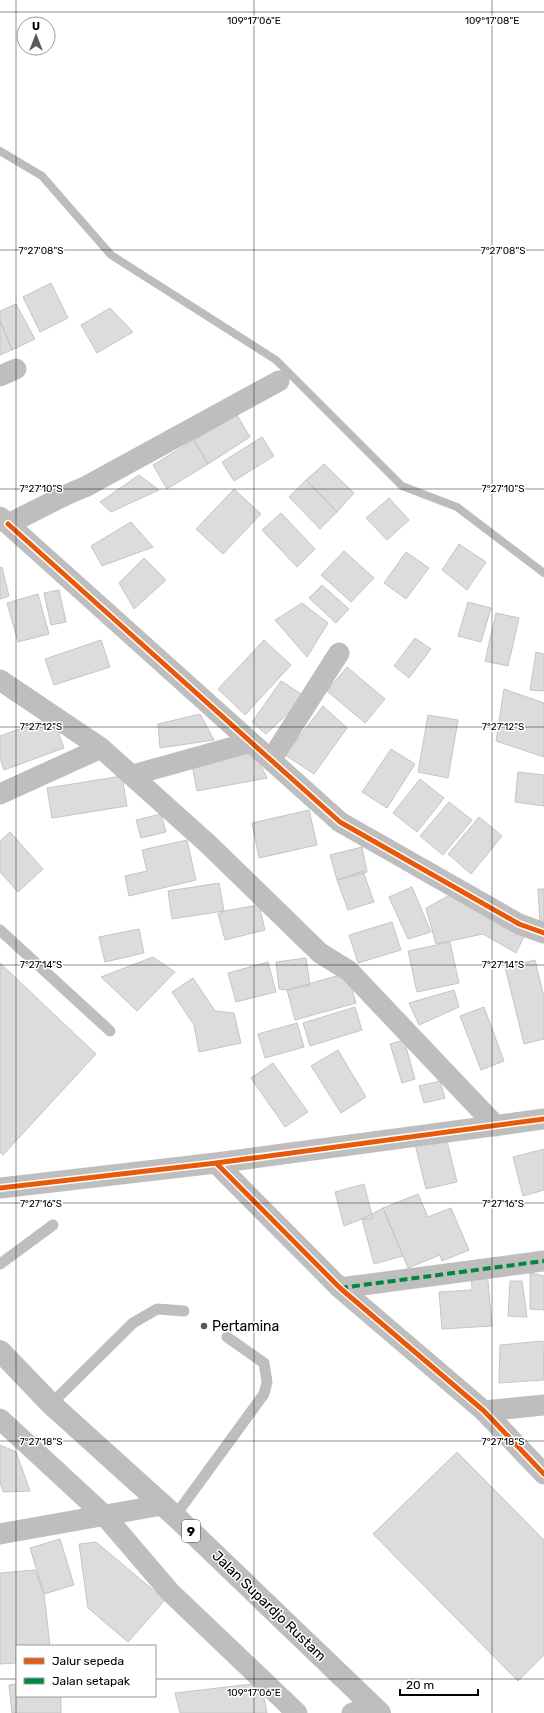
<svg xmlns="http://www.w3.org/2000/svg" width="544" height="1713" viewBox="0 0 544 1713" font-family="Rubik,sans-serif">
	<rect width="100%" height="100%" fill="#fff"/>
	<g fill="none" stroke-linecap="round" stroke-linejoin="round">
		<path stroke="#bcbcbc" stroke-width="8" d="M 0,151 L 42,176 L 111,255 L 276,360 L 402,486 L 457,507 L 544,573"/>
	</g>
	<path fill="#dcdcdc" stroke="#c5c5c5" d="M 51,283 L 68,318 L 40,332 L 23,297 Z
		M 16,304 L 35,339 L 12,350 L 0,321 L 0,311 Z
		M 110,308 L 133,332 L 97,353 L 81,325 Z
		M 0,321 L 12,350 L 0,355 Z
		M 237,415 L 250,437 L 208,464 L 194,440 Z
		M 262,437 L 274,456 L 234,481 L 222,462 Z
		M 194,440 L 208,464 L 167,489 L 153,465 Z
		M 324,464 L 354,493 L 337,512 L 306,480 Z
		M 139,475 L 159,490 L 111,512 L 100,502 Z
		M 306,480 L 337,512 L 320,529 L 289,497 Z
		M 234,489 L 261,514 L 223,554 L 196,529 Z
		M 389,498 L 409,520 L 387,540 L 366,518 Z
		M 281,513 L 315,549 L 297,567 L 262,530 Z
		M 131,522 L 153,547 L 102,566 L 91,546 Z
		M 459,544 L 486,562 L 467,590 L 442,570 Z
		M 344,551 L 374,578 L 351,602 L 321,575 Z
		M 406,552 L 429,568 L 406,599 L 384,583 Z
		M 144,558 L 166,580 L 134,609 L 119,583 Z
		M 2,567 L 9,596 L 0,599 L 0,568 Z
		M 322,585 L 349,609 L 336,623 L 309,598 Z
		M 59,590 L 66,622 L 51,625 L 44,593 Z
		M 38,594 L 49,634 L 18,642 L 7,603 Z
		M 468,602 L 491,608 L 481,642 L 458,636 Z
		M 302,603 L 328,623 L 307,657 L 275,620 Z
		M 496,613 L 519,618 L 508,666 L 485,661 Z
		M 415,638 L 431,649 L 409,678 L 394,666 Z
		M 101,640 L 110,667 L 54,685 L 45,659 Z
		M 264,640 L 291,665 L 245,715 L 218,689 Z
		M 536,652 L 544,654 L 544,691 L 530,690 Z
		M 347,667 L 385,699 L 365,723 L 327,691 Z
		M 281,681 L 306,697 L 266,734 L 252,722 Z
		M 504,689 L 544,703 L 544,757 L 496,741 Z
		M 323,706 L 347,728 L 314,774 L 285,755 Z
		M 200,714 L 214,740 L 160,748 L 158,724 Z
		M 428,715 L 458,720 L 448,778 L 418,772 Z
		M 53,717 L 64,748 L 4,770 L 0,758 L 0,736 Z
		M 253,749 L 267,778 L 197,791 L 191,760 Z
		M 391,749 L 415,764 L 387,808 L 362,792 Z
		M 518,772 L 544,775 L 544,806 L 515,802 Z
		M 122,776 L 127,806 L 52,818 L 47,788 Z
		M 420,779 L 444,798 L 417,832 L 393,813 Z
		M 449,802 L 472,820 L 443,855 L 420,836 Z
		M 309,810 L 317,845 L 259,858 L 252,823 Z
		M 161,814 L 166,832 L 141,838 L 136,820 Z
		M 479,817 L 502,836 L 471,874 L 448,854 Z
		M 10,832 L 43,869 L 18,892 L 0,872 L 0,841 Z
		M 187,840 L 196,880 L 129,896 L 125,876 L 147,871 L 142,850 Z
		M 362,847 L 367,872 L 337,880 L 330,855 Z
		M 363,871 L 374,902 L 348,910 L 337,880 Z
		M 219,883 L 224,911 L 172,919 L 168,891 Z
		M 412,887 L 431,932 L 408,939 L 389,897 Z
		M 538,889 L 544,889 L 544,923 L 540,921 Z
		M 454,893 L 527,930 L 516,953 L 483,934 L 436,944 L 426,908 Z
		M 259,905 L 265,930 L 225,940 L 218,914 L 224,911 Z
		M 392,922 L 401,950 L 358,963 L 349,935 Z
		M 139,929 L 144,953 L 105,962 L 99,937 Z
		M 450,942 L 459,983 L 417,992 L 408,951 Z
		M 153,957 L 175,972 L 137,1011 L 101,977 Z
		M 306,958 L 310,985 L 287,990 L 279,989 L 276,962 Z
		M 535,960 L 544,997 L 544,1039 L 524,1044 L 505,967 Z
		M 268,962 L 276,992 L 236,1002 L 228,973 Z
		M 0,963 L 96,1054 L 3,1155 L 0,1152 Z
		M 347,973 L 356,1003 L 295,1020 L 287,990 Z
		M 193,978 L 215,1011 L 234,1013 L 241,1043 L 199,1052 L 194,1025 L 172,992 Z
		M 454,990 L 459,1007 L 419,1025 L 409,1003 Z
		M 355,1007 L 362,1030 L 310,1046 L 303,1023 Z
		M 484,1007 L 504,1061 L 481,1070 L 460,1016 Z
		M 297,1023 L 304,1047 L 265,1058 L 258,1034 Z
		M 404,1040 L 415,1079 L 402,1083 L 390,1044 Z
		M 338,1050 L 366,1097 L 341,1113 L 311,1066 Z
		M 273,1063 L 308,1112 L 285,1127 L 251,1078 Z
		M 440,1081 L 445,1098 L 424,1103 L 419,1086 Z
		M 446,1137 L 457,1182 L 426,1189 L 415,1144 Z
		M 544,1149 L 544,1190 L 523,1196 L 513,1157 Z
		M 364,1184 L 373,1219 L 362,1219 L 344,1226 L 335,1192 Z
		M 418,1194 L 428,1217 L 451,1208 L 469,1250 L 442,1261 L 440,1255 L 408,1268 L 383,1208 Z
		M 383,1208 L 403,1256 L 374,1264 L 362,1219 Z
		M 487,1270 L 492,1326 L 442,1329 L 439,1292 L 472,1290 L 471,1271 Z
		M 530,1273 L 544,1276 L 544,1310 L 530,1309 Z
		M 510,1281 L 522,1281 L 527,1317 L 508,1316 Z
		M 543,1341 L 544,1380 L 499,1383 L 500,1345 Z
		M 0,1445 L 16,1452 L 30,1491 L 3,1492 L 0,1482 Z
		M 457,1452 L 544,1540 L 544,1655 L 518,1681 L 373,1534 Z
		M 60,1539 L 74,1585 L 44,1594 L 30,1548 Z
		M 96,1542 L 165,1600 L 128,1642 L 88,1608 L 79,1544 Z
		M 35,1570 L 44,1594 L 50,1646 L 17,1646 L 17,1663 L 0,1664 L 0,1573 Z
		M 261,1683 L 267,1713 L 180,1713 L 175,1693 Z
		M 17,1684 L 17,1696 L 61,1696 L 61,1713 L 12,1713 L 9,1685 Z"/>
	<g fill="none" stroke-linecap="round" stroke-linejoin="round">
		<path stroke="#bebebe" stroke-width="11" d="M 0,930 L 110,1031
			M 0,1264 L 53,1225
			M 51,1404 L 133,1323 L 157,1309 L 184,1311
			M 175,1516 L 264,1394 L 267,1382 L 264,1363 L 227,1337"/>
		<path stroke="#bebebe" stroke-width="21" d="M 0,376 L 16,369
			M 0,517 L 8,524 C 34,512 58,497 85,487 L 279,381
			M 8,524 L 340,822 L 519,924 L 544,933
			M 0,680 L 101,748 L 208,844 L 320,953 L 349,971 L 496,1126
			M 271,760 L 339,653
			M 133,775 L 251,742
			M 0,794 L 101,748
			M 216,1163 L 340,1288 L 484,1411 L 544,1474
			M 0,1188 L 216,1163 L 544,1119
			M 340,1288 L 544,1261
			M 484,1411 L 544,1405
			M 0,1419 L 105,1516 L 170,1592 L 297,1713
			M 0,1534 L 162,1505
			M 352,1713 L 374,1708"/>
		<path stroke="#bdbdbd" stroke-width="22" d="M 0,1351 L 51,1404 L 175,1516 L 380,1713"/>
		<path stroke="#00873e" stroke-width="4" stroke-dasharray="8 4" stroke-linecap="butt" d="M 340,1288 L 544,1261"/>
		<g stroke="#fff" stroke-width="8">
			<path id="cycleway" d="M 8,524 L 340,822 L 519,924 L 544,933
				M 216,1163 L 340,1288 L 484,1411 L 544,1474
				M 0,1188 L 216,1163 L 544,1119"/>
		</g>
		<use href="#cycleway" stroke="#e8590c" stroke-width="5"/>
	</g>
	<path fill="none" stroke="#000" stroke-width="1" stroke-opacity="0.45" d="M 16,0 L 16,1713M 254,0 L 254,1713M 492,0 L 492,1713M 0,12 L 544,12M 0,250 L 544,250M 0,489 L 544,489M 0,727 L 544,727M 0,965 L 544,965M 0,1203 L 544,1203M 0,1441 L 544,1441M 0,1679 L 17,1679M 155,1679 L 544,1679"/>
	<circle fill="#595959" stroke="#fff" stroke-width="1.5" cx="204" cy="1326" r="4"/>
	<g text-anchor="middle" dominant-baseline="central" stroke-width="3" stroke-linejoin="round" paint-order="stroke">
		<rect fill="#fff" stroke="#4c4c4c" stroke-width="1" x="182" y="1520" width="18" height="22" rx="3"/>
		<g font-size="13" font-weight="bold" fill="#000">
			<text x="191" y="1531">9</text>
		</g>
		<g font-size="14" fill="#000" stroke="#fff" text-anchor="start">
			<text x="212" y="1326">Pertamina</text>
		</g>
		<g font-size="14" fill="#000" stroke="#fff">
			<text transform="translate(269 1606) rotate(44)">Jalan Supardjo Rustam</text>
		</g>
	</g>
	<g font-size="10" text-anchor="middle" fill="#000" stroke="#fff" stroke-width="3" stroke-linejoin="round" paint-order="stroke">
		<text x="254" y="24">109°17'06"E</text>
		<text x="492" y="24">109°17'08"E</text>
		<text x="41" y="254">7°27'08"S</text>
		<text x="503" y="254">7°27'08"S</text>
		<text x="41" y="492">7°27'10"S</text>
		<text x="503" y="492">7°27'10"S</text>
		<text x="41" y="730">7°27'12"S</text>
		<text x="503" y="730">7°27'12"S</text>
		<text x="41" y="968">7°27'14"S</text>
		<text x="503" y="968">7°27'14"S</text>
		<text x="41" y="1207">7°27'16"S</text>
		<text x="503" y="1207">7°27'16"S</text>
		<text x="41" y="1445">7°27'18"S</text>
		<text x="503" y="1445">7°27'18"S</text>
		<text x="254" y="1696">109°17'06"E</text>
	</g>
	<rect x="16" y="1645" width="140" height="52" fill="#ffffff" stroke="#999999"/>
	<rect x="24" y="1658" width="20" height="6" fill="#e8590c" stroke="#999999"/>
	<text x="52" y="1665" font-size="12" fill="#000000">Jalur sepeda</text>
	<rect x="24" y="1678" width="20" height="6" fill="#00873e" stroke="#999999"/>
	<text x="52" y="1685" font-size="12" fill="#000000">Jalan setapak</text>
	<g transform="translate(36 36)"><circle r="19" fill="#ffffff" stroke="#999999"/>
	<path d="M0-3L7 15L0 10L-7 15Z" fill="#595959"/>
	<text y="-6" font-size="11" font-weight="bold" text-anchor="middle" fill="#000000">U</text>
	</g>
	<path d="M400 1689v6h78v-6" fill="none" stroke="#000000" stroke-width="2"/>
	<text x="406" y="1689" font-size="12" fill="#000000" stroke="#ffffff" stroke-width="3" paint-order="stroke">20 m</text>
</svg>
